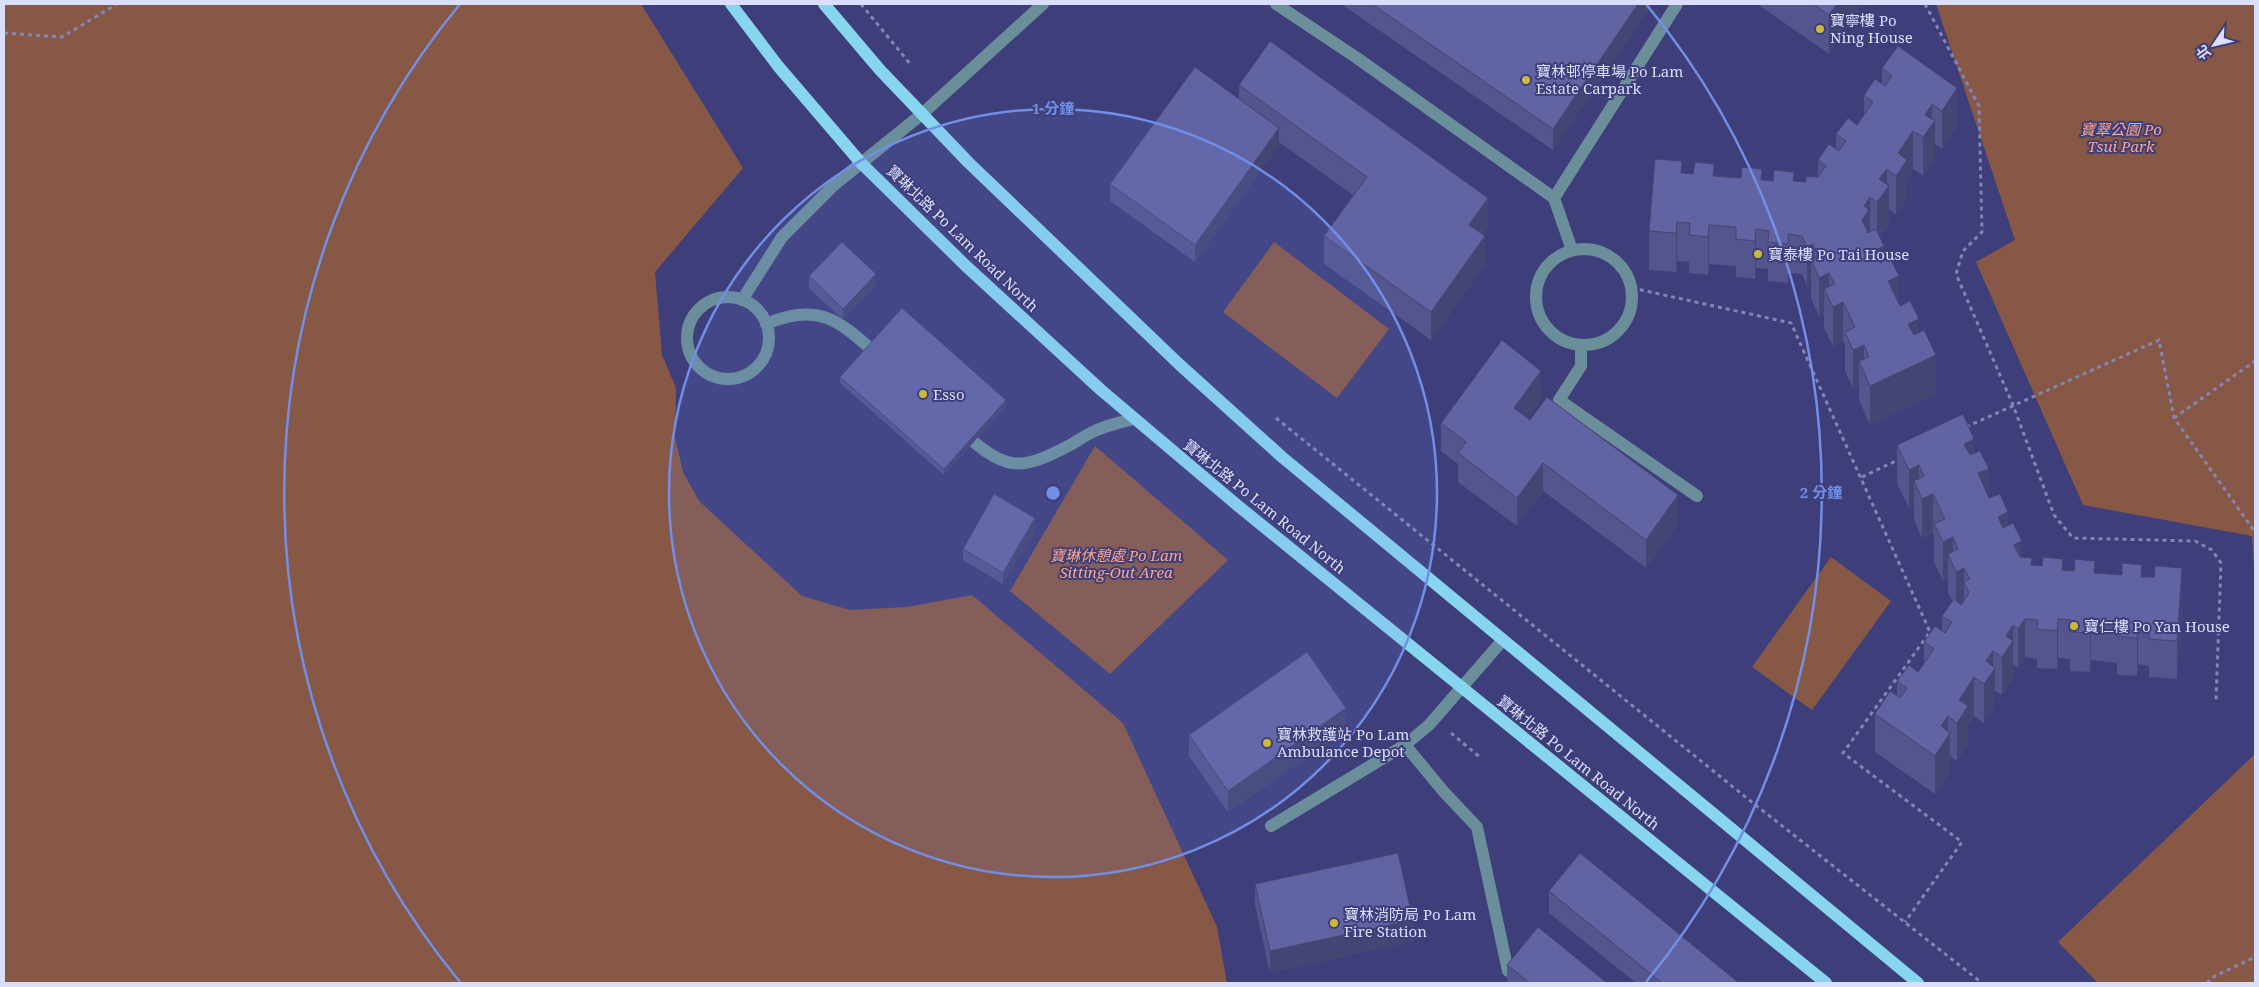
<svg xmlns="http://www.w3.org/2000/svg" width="2259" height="987" viewBox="0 0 2259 987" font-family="'Noto Serif','Noto Sans TC',serif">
	<rect width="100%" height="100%" fill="#3e3e7a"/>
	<path fill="#885846" d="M 4,4 L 641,4 L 743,168 L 655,272 L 662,355 L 676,388 L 675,437 L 683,472 L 699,501 L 802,596 L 850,610 L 907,607 L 972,595 L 1123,723 L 1217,927 L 1227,983 L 4,983 Z
		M 1936,4 L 2255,4 L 2255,586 L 2252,536 L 2083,505 L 1976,262 L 2015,240 Z
		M 1274,242 L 1389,329 L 1337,398 L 1223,312 Z
		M 1095,446 L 1228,560 L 1110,674 L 1010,591 Z
		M 1831,557 L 1891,601 L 1812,710 L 1752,667 Z
		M 2255,754 L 2255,983 L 2098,983 L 2058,942 Z"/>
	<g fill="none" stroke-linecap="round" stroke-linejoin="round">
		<path stroke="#8485b4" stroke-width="3" stroke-dasharray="4 4" stroke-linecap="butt" d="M 861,4 L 911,65
			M 1925,4 L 1979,106 L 1982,232 L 1963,251 L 1956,274 L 2013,405 L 2054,515 L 2073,538 L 2195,541 L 2212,550 L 2221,563 L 2216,700
			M 4,33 L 62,37 L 117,4
			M 1632,288 L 1791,323 L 1930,632 L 1843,753 L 1962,842 L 1905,922
			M 1276,418 L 1753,803 L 1982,983
			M 2174,418 L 2255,361
			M 1966,427 L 2159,340 L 2174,418 L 2255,532
			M 1862,477 L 1900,459
			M 1451,733 L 1481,758
			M 2207,983 L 2211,978 L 2255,957"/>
		<path stroke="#6a8f9b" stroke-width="12" d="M 1276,4 L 1357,58 L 1554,198 L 1572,250
			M 1554,198 L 1677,4
			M1536 297a48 48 0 1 1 96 0a48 48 0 1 1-96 0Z
			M687 338a41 41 0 1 1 82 0a41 41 0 1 1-82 0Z
			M 742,300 L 782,237 L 834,185 L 922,114 L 1043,4
			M 766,324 C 821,301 840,322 880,357
			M 1581,346 L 1581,366 L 1559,400 L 1697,496
			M 961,431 C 1005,470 1018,473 1070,445 C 1079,440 1087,434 1097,430 C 1108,425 1121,422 1133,419
			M 1405,745 L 1444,792 L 1477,827 L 1508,971
			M 1271,826 L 1405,745 L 1429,725 L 1502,641"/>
		<path stroke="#88d5ef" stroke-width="12" d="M 731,4 L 778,66 L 861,163 L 966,266 L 1101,390 L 1237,505 L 1826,983
			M 824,4 L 880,70 L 969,163 L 1180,365 L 1282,457 L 1918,983"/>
	</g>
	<path fill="#53558c" d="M 1341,4 L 1648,4 L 1648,10 L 1553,150 Z
		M 1757,4 L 1863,4 L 1829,54 Z
		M 1898,46 L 1957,127 L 1942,149 L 1935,144 L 1935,160 L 1923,176 L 1913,169 L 1907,178 L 1907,198 L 1896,215 L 1889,209 L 1889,225 L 1880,237 L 1884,261 L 1899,303 L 1919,333 L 1936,394 L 1870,425 L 1859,400 L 1859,386 L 1853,388 L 1845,371 L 1845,344 L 1843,341 L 1833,346 L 1824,328 L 1824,314 L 1819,316 L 1811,298 L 1811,284 L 1807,286 L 1802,274 L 1788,273 L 1788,283 L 1768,281 L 1768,269 L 1756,268 L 1755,279 L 1736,277 L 1736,266 L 1709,264 L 1708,275 L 1689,273 L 1689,262 L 1677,261 L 1676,272 L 1649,270 L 1649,231 L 1682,173 L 1773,181 L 1794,181 L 1806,182 L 1818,176 L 1818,160 L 1836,149 L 1836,134 L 1857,125 L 1864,116 L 1864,95 L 1882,84 L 1882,68 Z
		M 1239,85 L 1488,226 L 1482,235 L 1485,265 L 1431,340 L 1324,264 L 1324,236 L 1353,195 L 1279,142 L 1279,145 L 1195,262 L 1110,201 L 1110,184 L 1239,99 Z
		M 809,276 L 876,286 L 843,320 L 809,288 Z
		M 840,377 L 1006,406 L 944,475 L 840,383 Z
		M 1541,399 L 1527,418 L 1678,524 L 1646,568 L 1543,491 L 1517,526 L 1458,482 L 1458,464 L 1441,451 L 1441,423 Z
		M 1897,445 L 1974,453 L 1989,497 L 2008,526 L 2022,558 L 2032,565 L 2063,570 L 2142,577 L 2182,607 L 2177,679 L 2149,677 L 2149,666 L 2138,664 L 2137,676 L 2117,675 L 2117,663 L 2091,660 L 2090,672 L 2070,671 L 2070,659 L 2058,658 L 2057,669 L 2037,668 L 2037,659 L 2025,657 L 2018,668 L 2013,664 L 2013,679 L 2002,695 L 1995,691 L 1995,706 L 1984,723 L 1974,716 L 1968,725 L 1968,745 L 1957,761 L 1950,756 L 1950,772 L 1935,794 L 1875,752 L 1875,714 L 1897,697 L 1897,681 L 1918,672 L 1924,663 L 1924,642 L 1942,631 L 1942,616 L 1952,601 L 1948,592 L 1948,578 L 1943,581 L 1934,563 L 1934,535 L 1933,533 L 1922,538 L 1914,520 L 1914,506 L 1909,508 L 1897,484 Z
		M 1035,530 L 1003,584 L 963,560 L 963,549 Z
		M 1346,730 L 1228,812 L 1189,756 L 1189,735 Z
		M 1255,884 L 1413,941 L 1270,973 L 1255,905 Z
		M 1549,891 L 1739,983 L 1636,983 L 1549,913 Z
		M 1507,965 L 1607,983 L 1507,983 Z"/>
	<path fill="#444572" d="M 1638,4 L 1648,4 L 1648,10 L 1553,150 L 1553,129 Z
		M 1837,4 L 1863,4 L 1829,54 L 1829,15 Z
		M 1957,88 L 1957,127 L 1942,149 L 1942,111 Z
		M 1932,104 L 1932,124 L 1935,121 L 1935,160 L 1923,176 L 1923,137 L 1925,115 Z
		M 1279,128 L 1279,145 L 1195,262 L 1195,245 Z
		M 1913,131 L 1913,169 L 1907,178 L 1907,198 L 1896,215 L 1896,176 L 1898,153 Z
		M 1887,169 L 1887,189 L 1889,186 L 1889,225 L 1877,241 L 1877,202 L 1879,179 Z
		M 1870,197 L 1870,236 L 1869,237 L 1862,220 L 1864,206 Z
		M 1488,198 L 1488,226 L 1469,253 L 1469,225 Z
		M 1677,222 L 1677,261 L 1676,272 L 1676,233 Z
		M 1709,225 L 1709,264 L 1708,275 L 1708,237 Z
		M 1756,229 L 1756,268 L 1755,279 L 1755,241 Z
		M 1485,236 L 1485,265 L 1431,340 L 1431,312 Z
		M 1813,244 L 1813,265 L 1811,259 L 1811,284 L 1807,286 L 1807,247 Z
		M 1884,246 L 1884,285 L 1874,251 Z
		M 1829,273 L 1829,299 L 1824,289 L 1824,314 L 1819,316 L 1819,278 Z
		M 876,274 L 876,286 L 843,320 L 843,309 Z
		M 1899,276 L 1899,315 L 1888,281 Z
		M 1843,302 L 1843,341 L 1833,346 L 1833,307 Z
		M 1919,319 L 1919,357 L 1908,324 Z
		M 1864,345 L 1864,371 L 1859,361 L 1859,386 L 1853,388 L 1853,350 Z
		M 1936,355 L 1936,394 L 1870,425 L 1870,386 Z
		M 1541,371 L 1541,399 L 1514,436 L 1514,408 Z
		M 1006,400 L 1006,406 L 944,475 L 944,469 Z
		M 1974,439 L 1974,478 L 1964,444 Z
		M 1543,463 L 1543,491 L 1517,526 L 1517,498 Z
		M 1919,465 L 1919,492 L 1914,481 L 1914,506 L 1909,508 L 1909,470 Z
		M 1989,469 L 1989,507 L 1978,473 Z
		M 1933,494 L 1933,533 L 1922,538 L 1922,499 Z
		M 1678,495 L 1678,524 L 1646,568 L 1646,540 Z
		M 2008,512 L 2008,550 L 1998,517 Z
		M 1035,518 L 1035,530 L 1003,584 L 1003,573 Z
		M 1953,537 L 1953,564 L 1948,554 L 1948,578 L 1943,581 L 1943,542 Z
		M 2022,541 L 2022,580 L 2014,545 Z
		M 1964,568 L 1964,606 L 1956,610 L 1956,572 Z
		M 2182,568 L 2182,607 L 2177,679 L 2177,641 Z
		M 2025,619 L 2025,657 L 2018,668 L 2018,629 Z
		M 2058,619 L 2058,658 L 2057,669 L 2057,631 Z
		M 2091,622 L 2091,660 L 2090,672 L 2090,633 Z
		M 2013,625 L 2013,679 L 2002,695 L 2002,657 L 2006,636 Z
		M 2138,626 L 2138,664 L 2137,676 L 2137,638 Z
		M 1993,651 L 1993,671 L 1995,668 L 1995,706 L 1984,723 L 1984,684 L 1986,661 Z
		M 1974,677 L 1974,716 L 1968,725 L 1968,745 L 1957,761 L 1957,723 L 1959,700 Z
		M 1346,708 L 1346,730 L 1228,812 L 1228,791 Z
		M 1948,716 L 1948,736 L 1950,733 L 1950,772 L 1935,794 L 1935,756 L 1941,726 Z
		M 1413,920 L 1413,941 L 1270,973 L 1270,951 Z"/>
	<path fill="#6163a3" stroke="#444572" d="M 1372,4 L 1638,4 L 1553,129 Z
		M 1813,4 L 1837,4 L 1829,15 Z
		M 1270,41 L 1488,198 L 1469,225 L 1485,236 L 1431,312 L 1324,236 L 1367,177 L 1239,85 Z
		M 1898,46 L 1957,88 L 1942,111 L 1932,104 L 1925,115 L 1935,121 L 1923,137 L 1913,131 L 1898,153 L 1907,160 L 1896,176 L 1887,169 L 1879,179 L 1889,186 L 1877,202 L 1870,197 L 1864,206 L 1869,210 L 1862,220 L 1868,233 L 1876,229 L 1884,246 L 1874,251 L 1880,263 L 1890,258 L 1899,276 L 1888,281 L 1900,306 L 1910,301 L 1919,319 L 1908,324 L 1914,335 L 1924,330 L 1936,355 L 1870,386 L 1859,361 L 1869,357 L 1864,345 L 1853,350 L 1845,332 L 1855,327 L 1843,302 L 1833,307 L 1824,289 L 1835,284 L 1829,273 L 1819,278 L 1811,259 L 1819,256 L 1813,244 L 1807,247 L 1802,236 L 1788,234 L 1788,244 L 1768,242 L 1769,231 L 1756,229 L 1755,241 L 1736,239 L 1736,227 L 1709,225 L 1708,237 L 1689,235 L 1690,223 L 1677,222 L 1676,233 L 1649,231 L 1655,159 L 1682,161 L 1681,173 L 1693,174 L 1695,162 L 1714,164 L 1713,176 L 1741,178 L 1742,167 L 1762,169 L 1761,180 L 1773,181 L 1774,170 L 1794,172 L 1793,181 L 1806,182 L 1806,176 L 1818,177 L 1826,166 L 1818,160 L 1829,144 L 1839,151 L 1846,141 L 1836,134 L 1848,118 L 1857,125 L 1873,102 L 1864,95 L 1875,79 L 1885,86 L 1892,76 L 1882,68 Z
		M 1195,67 L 1279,128 L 1195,245 L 1110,184 Z
		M 842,242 L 876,274 L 843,309 L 809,276 Z
		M 902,308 L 1006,400 L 944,469 L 840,377 Z
		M 1502,340 L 1541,371 L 1514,408 L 1530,420 L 1547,397 L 1678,495 L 1646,540 L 1543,463 L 1517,498 L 1458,453 L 1466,442 L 1441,423 Z
		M 1963,414 L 1974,439 L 1964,444 L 1970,455 L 1980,451 L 1989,469 L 1978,473 L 1989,498 L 2000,494 L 2008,512 L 1998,517 L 2003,528 L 2013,523 L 2022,541 L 2014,545 L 2020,557 L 2032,558 L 2031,565 L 2042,566 L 2043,557 L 2063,559 L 2062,570 L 2074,571 L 2075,559 L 2095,561 L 2094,573 L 2122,575 L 2122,563 L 2142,565 L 2141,577 L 2154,577 L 2155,566 L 2182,568 L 2177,641 L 2149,639 L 2150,627 L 2138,626 L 2137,638 L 2117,636 L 2118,624 L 2091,622 L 2090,633 L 2070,632 L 2071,620 L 2058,619 L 2057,631 L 2037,629 L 2038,620 L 2025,619 L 2018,629 L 2013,625 L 2006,636 L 2013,641 L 2002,657 L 1993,651 L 1986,661 L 1995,668 L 1984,684 L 1974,677 L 1959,700 L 1968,706 L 1957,723 L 1948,716 L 1941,726 L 1950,733 L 1935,756 L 1875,714 L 1890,691 L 1900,698 L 1907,688 L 1897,681 L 1909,665 L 1918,672 L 1934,649 L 1924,642 L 1935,626 L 1945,633 L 1952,622 L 1942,616 L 1954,599 L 1961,605 L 1969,593 L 1964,582 L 1970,579 L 1964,568 L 1956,572 L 1948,554 L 1958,549 L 1953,537 L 1943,542 L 1934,524 L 1945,519 L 1933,494 L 1922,499 L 1914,481 L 1924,476 L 1919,465 L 1909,470 L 1897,445 Z
		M 994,494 L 1035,518 L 1003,573 L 963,549 Z
		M 1307,652 L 1346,708 L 1228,791 L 1189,735 Z
		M 1398,853 L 1413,920 L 1270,951 L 1255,884 Z
		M 1580,853 L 1739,983 L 1662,983 L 1549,891 Z
		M 1538,927 L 1607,983 L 1530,983 L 1507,965 Z"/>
	<circle cx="1053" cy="493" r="384" fill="#728fe8" fill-opacity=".12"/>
	<g fill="none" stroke="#728fe8" stroke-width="2.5">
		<circle cx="1053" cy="493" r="384"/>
		<path d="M460 982A768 768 0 0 1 460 4M1646 4A768 768 0 0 1 1646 982"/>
	</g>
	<g fill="#ccb939" stroke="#3e3e7a" stroke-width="2">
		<circle cx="1820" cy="29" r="5"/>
		<circle cx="1526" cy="80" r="5"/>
		<circle cx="1758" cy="254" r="5"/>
		<circle cx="923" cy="394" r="5"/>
		<circle cx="2074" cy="626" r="5"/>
		<circle cx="1267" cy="743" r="5"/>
		<circle cx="1334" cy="923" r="5"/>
	</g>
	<g text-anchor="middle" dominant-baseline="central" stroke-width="4" stroke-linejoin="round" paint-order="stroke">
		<g font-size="15" fill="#dbdefb" stroke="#3e3e7a" text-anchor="start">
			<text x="1830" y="20">寶寧樓 Po<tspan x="1830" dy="17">Ning House</tspan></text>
			<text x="1536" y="71">寶林邨停車場 Po Lam<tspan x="1536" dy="17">Estate Carpark</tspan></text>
			<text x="1768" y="254">寶泰樓 Po Tai House</text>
			<text x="933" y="394">Esso</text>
			<text x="2084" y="626">寶仁樓 Po Yan House</text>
			<text x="1277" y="734">寶林救護站 Po Lam<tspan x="1277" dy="17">Ambulance Depot</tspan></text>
			<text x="1344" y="914">寶林消防局 Po Lam<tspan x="1344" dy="17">Fire Station</tspan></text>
		</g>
		<g font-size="15" font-style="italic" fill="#fea686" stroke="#3e3e7a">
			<text x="2121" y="129">寶翠公園 Po<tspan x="2121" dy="17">Tsui Park</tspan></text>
			<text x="1116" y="555">寶琳休憩處 Po Lam<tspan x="1116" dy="17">Sitting-Out Area</tspan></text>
		</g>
		<g font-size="15" fill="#dbdefb" stroke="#3e3e7a">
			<text transform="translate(963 238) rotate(44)">寶琳北路 Po Lam Road North</text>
			<text transform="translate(1265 506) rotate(39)">寶琳北路 Po Lam Road North</text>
			<text transform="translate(1579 762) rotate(39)">寶琳北路 Po Lam Road North</text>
		</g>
	</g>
	<circle cx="1053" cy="493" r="8" fill="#728fe8" stroke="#3e3e7a" stroke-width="2.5"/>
	<g font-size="15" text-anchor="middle" font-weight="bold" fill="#728fe8" stroke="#3e3e7a" stroke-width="4" stroke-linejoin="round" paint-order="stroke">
		<text x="1053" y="114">1 分鐘</text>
		<text x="1821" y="498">2 分鐘</text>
	</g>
	<rect width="2259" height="987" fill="none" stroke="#dbdefb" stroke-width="10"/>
	<g transform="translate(2214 45) rotate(235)" stroke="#3e3e7a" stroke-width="4" paint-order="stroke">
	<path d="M0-4L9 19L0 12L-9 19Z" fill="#dbdefb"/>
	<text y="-8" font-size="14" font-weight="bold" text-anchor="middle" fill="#dbdefb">北</text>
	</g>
</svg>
